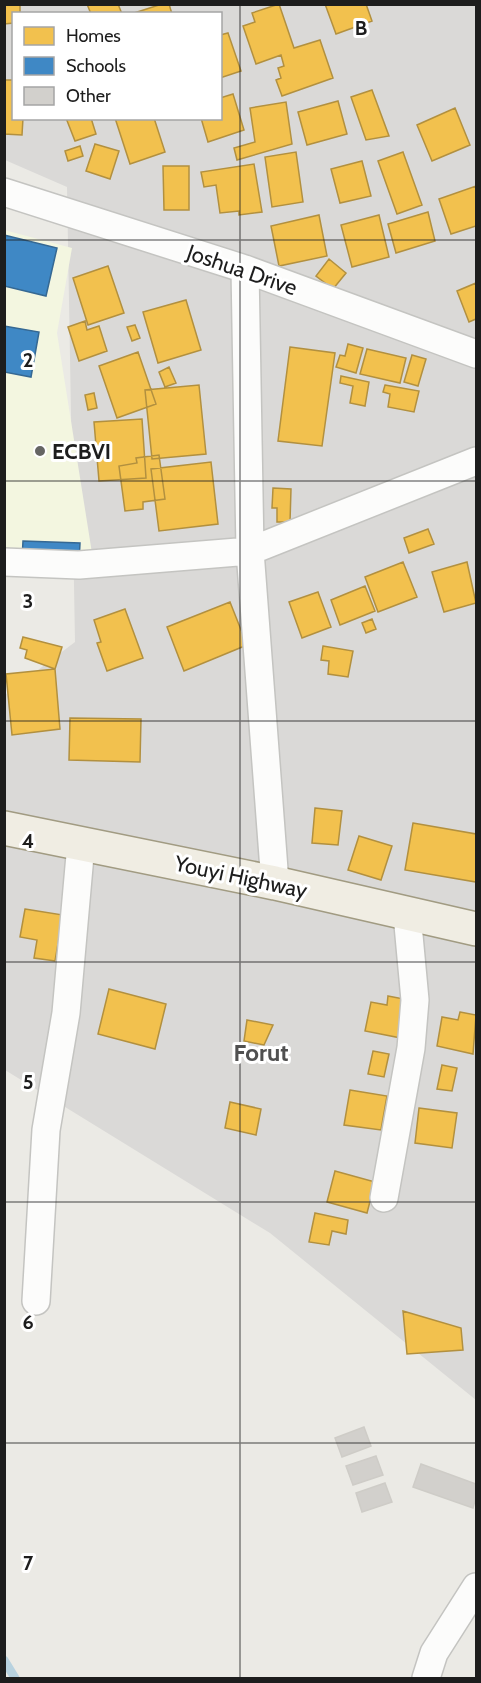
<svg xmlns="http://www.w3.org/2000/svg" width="481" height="1683" viewBox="0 0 481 1683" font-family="Cabin,sans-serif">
	<rect width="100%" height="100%" fill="#ebeae5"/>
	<path fill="#dad9d7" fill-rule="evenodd" d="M 5,5 L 476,5 L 476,1400 L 270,1233 L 5,1070 L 5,695 L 75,642 L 67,187 L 5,160 ZM 14,14 L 220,14 L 220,118 L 14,118 Z"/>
	<path fill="#f3f6e0" d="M 4,230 L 72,248 L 57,333 L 95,572 L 5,569 Z"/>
	<path fill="#f2c14e" stroke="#b2903f" stroke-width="1.5" d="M 4,4 L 20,4 L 20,14 L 14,14 L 14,23 L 4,24 Z
		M 87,4 L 118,4 L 122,14 L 91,14 Z
		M 162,4 L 169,4 L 172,14 L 131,14 Z
		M 279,4 L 294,48 L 320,40 L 333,78 L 282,96 L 276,80 L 281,78 L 278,68 L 284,66 L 281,55 L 256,64 L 243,26 L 255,22 L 252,13 Z
		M 325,4 L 366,4 L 372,21 L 336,34 Z
		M 228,33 L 241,71 L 220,78 L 220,35 Z
		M 4,80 L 14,80 L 14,118 L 23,118 L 22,135 L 4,134 Z
		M 372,90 L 389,136 L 366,140 L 351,97 Z
		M 233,94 L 244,130 L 208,142 L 201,118 L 220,118 L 220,98 Z
		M 338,101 L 347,134 L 307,145 L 298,112 Z
		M 286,102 L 292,144 L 237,160 L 234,148 L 255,142 L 250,108 Z
		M 455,108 L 470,145 L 432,161 L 417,125 Z
		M 66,118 L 91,118 L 96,134 L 75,141 Z
		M 115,118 L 154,118 L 165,152 L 130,164 Z
		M 95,144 L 119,151 L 110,179 L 86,171 Z
		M 80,146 L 83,156 L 68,161 L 65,151 Z
		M 296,152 L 303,202 L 272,207 L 265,157 Z
		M 403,152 L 422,205 L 397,214 L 378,161 Z
		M 362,161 L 371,196 L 340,203 L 331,169 Z
		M 254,164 L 262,212 L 239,215 L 239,211 L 220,213 L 216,185 L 204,187 L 201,172 Z
		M 163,166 L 189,166 L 189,210 L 164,210 Z
		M 476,186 L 476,226 L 451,234 L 439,199 Z
		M 428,212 L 435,241 L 396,253 L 388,224 Z
		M 319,215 L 327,256 L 279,266 L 271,226 Z
		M 379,215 L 389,257 L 352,267 L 341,225 Z
		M 329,259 L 346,273 L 333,289 L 316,276 Z
		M 108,266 L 124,313 L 88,325 L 73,278 Z
		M 476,283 L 476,319 L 469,322 L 457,291 Z
		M 186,300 L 201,350 L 158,363 L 143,312 Z
		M 85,321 L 87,330 L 99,326 L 107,351 L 79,361 L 68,327 Z
		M 135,325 L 140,338 L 132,341 L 127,327 Z
		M 348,344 L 363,348 L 356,373 L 336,367 L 340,355 L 345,356 Z
		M 290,347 L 335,353 L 322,446 L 278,441 Z
		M 367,349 L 406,358 L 400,383 L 360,374 Z
		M 138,352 L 156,404 L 117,418 L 99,366 Z
		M 412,355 L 426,359 L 418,386 L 404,382 Z
		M 169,367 L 176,383 L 165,387 L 159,372 Z
		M 341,376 L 369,382 L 365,406 L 350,403 L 353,386 L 340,383 Z
		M 199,385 L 206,454 L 152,459 L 145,390 Z
		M 385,385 L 419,391 L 414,412 L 388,407 L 390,394 L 383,392 Z
		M 94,393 L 97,408 L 88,410 L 85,395 Z
		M 142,419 L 146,478 L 99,481 L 94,422 Z
		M 159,455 L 165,499 L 143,502 L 143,509 L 125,511 L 119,466 L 137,463 L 136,458 Z
		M 211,462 L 218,524 L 159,531 L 151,469 Z
		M 273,488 L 291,489 L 290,522 L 277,522 L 277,508 L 272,508 Z
		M 428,529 L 434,544 L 409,553 L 404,538 Z
		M 403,562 L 417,597 L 378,612 L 365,577 Z
		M 467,562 L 476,603 L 444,612 L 432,572 Z
		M 365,586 L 375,611 L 340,625 L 331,600 Z
		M 318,592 L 331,627 L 302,638 L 289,602 Z
		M 230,602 L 247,645 L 184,671 L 167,627 Z
		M 125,609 L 143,658 L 107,671 L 97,643 L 101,642 L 94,620 Z
		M 372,619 L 376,629 L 366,633 L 362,623 Z
		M 23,637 L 62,647 L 55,669 L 25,658 L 27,650 L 20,648 Z
		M 323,646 L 353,651 L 348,677 L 328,674 L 329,661 L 321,660 Z
		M 55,669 L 60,729 L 12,735 L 6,674 Z
		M 70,718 L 141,719 L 140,762 L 69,760 Z
		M 315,808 L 342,811 L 338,845 L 312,843 Z
		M 413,823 L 476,834 L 476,882 L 405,870 Z
		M 359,836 L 392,846 L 381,880 L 348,870 Z
		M 25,909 L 63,915 L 55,961 L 34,958 L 37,940 L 20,937 Z
		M 109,989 L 166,1004 L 155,1049 L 98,1034 Z
		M 388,996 L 409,1000 L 401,1038 L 365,1031 L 371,1002 L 387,1005 Z
		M 460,1012 L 476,1015 L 473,1054 L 437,1046 L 442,1017 L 458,1020 Z
		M 247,1020 L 273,1025 L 264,1045 L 244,1041 Z
		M 373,1051 L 389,1054 L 384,1077 L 368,1074 Z
		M 442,1065 L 457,1068 L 452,1091 L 437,1089 Z
		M 350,1090 L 387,1096 L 381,1130 L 344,1125 Z
		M 230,1102 L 261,1109 L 256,1135 L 225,1128 Z
		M 419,1108 L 457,1113 L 452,1148 L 415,1143 Z
		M 335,1171 L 375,1182 L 367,1213 L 327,1202 Z
		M 315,1213 L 348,1220 L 346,1234 L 332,1231 L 329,1245 L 309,1242 Z
		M 403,1311 L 461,1328 L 463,1350 L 407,1354 Z"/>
	<path fill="#3f88c5" stroke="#356893" stroke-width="1.5" d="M 4,235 L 57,248 L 46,296 L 4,286 Z
		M 4,326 L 39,332 L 31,377 L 4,372 Z
		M 23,541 L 80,543 L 79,562 L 22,560 Z"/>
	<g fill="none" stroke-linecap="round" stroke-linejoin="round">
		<path stroke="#b8d2df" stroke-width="9" d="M 4,1660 L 15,1678"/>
	</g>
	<path fill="#d2d0cc" stroke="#ceccc7" stroke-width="1.5" d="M 364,1427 L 371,1446 L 342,1457 L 335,1438 Z
		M 376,1456 L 383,1475 L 353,1485 L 346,1466 Z
		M 421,1464 L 476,1484 L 476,1497 L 473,1508 L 413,1487 Z
		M 385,1483 L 392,1502 L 362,1512 L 356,1493 Z"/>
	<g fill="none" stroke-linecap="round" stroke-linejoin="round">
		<g stroke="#c4c4c1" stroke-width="30">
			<path id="street" d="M 4,192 L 245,269 L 476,354
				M 245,269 L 250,551 L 275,883
				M 4,562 L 79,565 L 250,551 L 476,461
				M 384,1198 L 411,1048 L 415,1000 L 407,914
				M 36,1301 L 46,1130 L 66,1013 L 81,844
				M 426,1678 L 434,1653 L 476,1587"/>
		</g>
		<g stroke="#a19b82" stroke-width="36">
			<path id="primary" d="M 4,828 L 275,883 L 476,929"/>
		</g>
		<use href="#street" stroke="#fcfcfb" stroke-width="27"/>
		<use href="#primary" stroke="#f0ede3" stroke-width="33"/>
	</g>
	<path fill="none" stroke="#1d1d1d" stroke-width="1.5" stroke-opacity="0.55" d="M 240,4 L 240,1678M 4,240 L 476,240M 4,481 L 476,481M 4,721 L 476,721M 4,962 L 476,962M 4,1202 L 476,1202M 4,1443 L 476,1443"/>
	<circle fill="#656563" stroke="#fff" stroke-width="2" cx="40" cy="451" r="6"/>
	<g text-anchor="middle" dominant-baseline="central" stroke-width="6" stroke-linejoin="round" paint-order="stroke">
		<g font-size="22" fill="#1d1d1d" stroke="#fff">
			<text transform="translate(242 270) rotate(19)">Joshua Drive</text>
			<text transform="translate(241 877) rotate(12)">Youyi Highway</text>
		</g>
		<g font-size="22" font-weight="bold" fill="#1d1d1d" stroke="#fff" text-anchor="start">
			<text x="52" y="451">ECBVI</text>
		</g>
		<g font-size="24" font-weight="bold" fill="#505050" stroke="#fff">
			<text x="261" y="1052">Forut</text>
		</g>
	</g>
	<g font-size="20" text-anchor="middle" font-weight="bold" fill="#1d1d1d" stroke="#fff" stroke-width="6" stroke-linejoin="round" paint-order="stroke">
		<text x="361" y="35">B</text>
		<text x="28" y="367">2</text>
		<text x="28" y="608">3</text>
		<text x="28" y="848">4</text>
		<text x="28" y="1089">5</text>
		<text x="28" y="1329">6</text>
		<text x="28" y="1570">7</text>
	</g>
	<rect width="481" height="1683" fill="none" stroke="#1d1d1d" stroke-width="12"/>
	<rect x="12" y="12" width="210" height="108" fill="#ffffff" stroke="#a5a5a5" stroke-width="1.5"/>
	<rect x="24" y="27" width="30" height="18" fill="#f2c14e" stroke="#a5a5a5" stroke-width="1.5"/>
	<text x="66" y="42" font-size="18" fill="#1d1d1d">Homes</text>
	<rect x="24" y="57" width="30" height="18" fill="#3f88c5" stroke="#a5a5a5" stroke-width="1.5"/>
	<text x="66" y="72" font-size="18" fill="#1d1d1d">Schools</text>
	<rect x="24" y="87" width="30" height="18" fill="#d2d0cc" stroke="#a5a5a5" stroke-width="1.5"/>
	<text x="66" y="102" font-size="18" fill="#1d1d1d">Other</text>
</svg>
